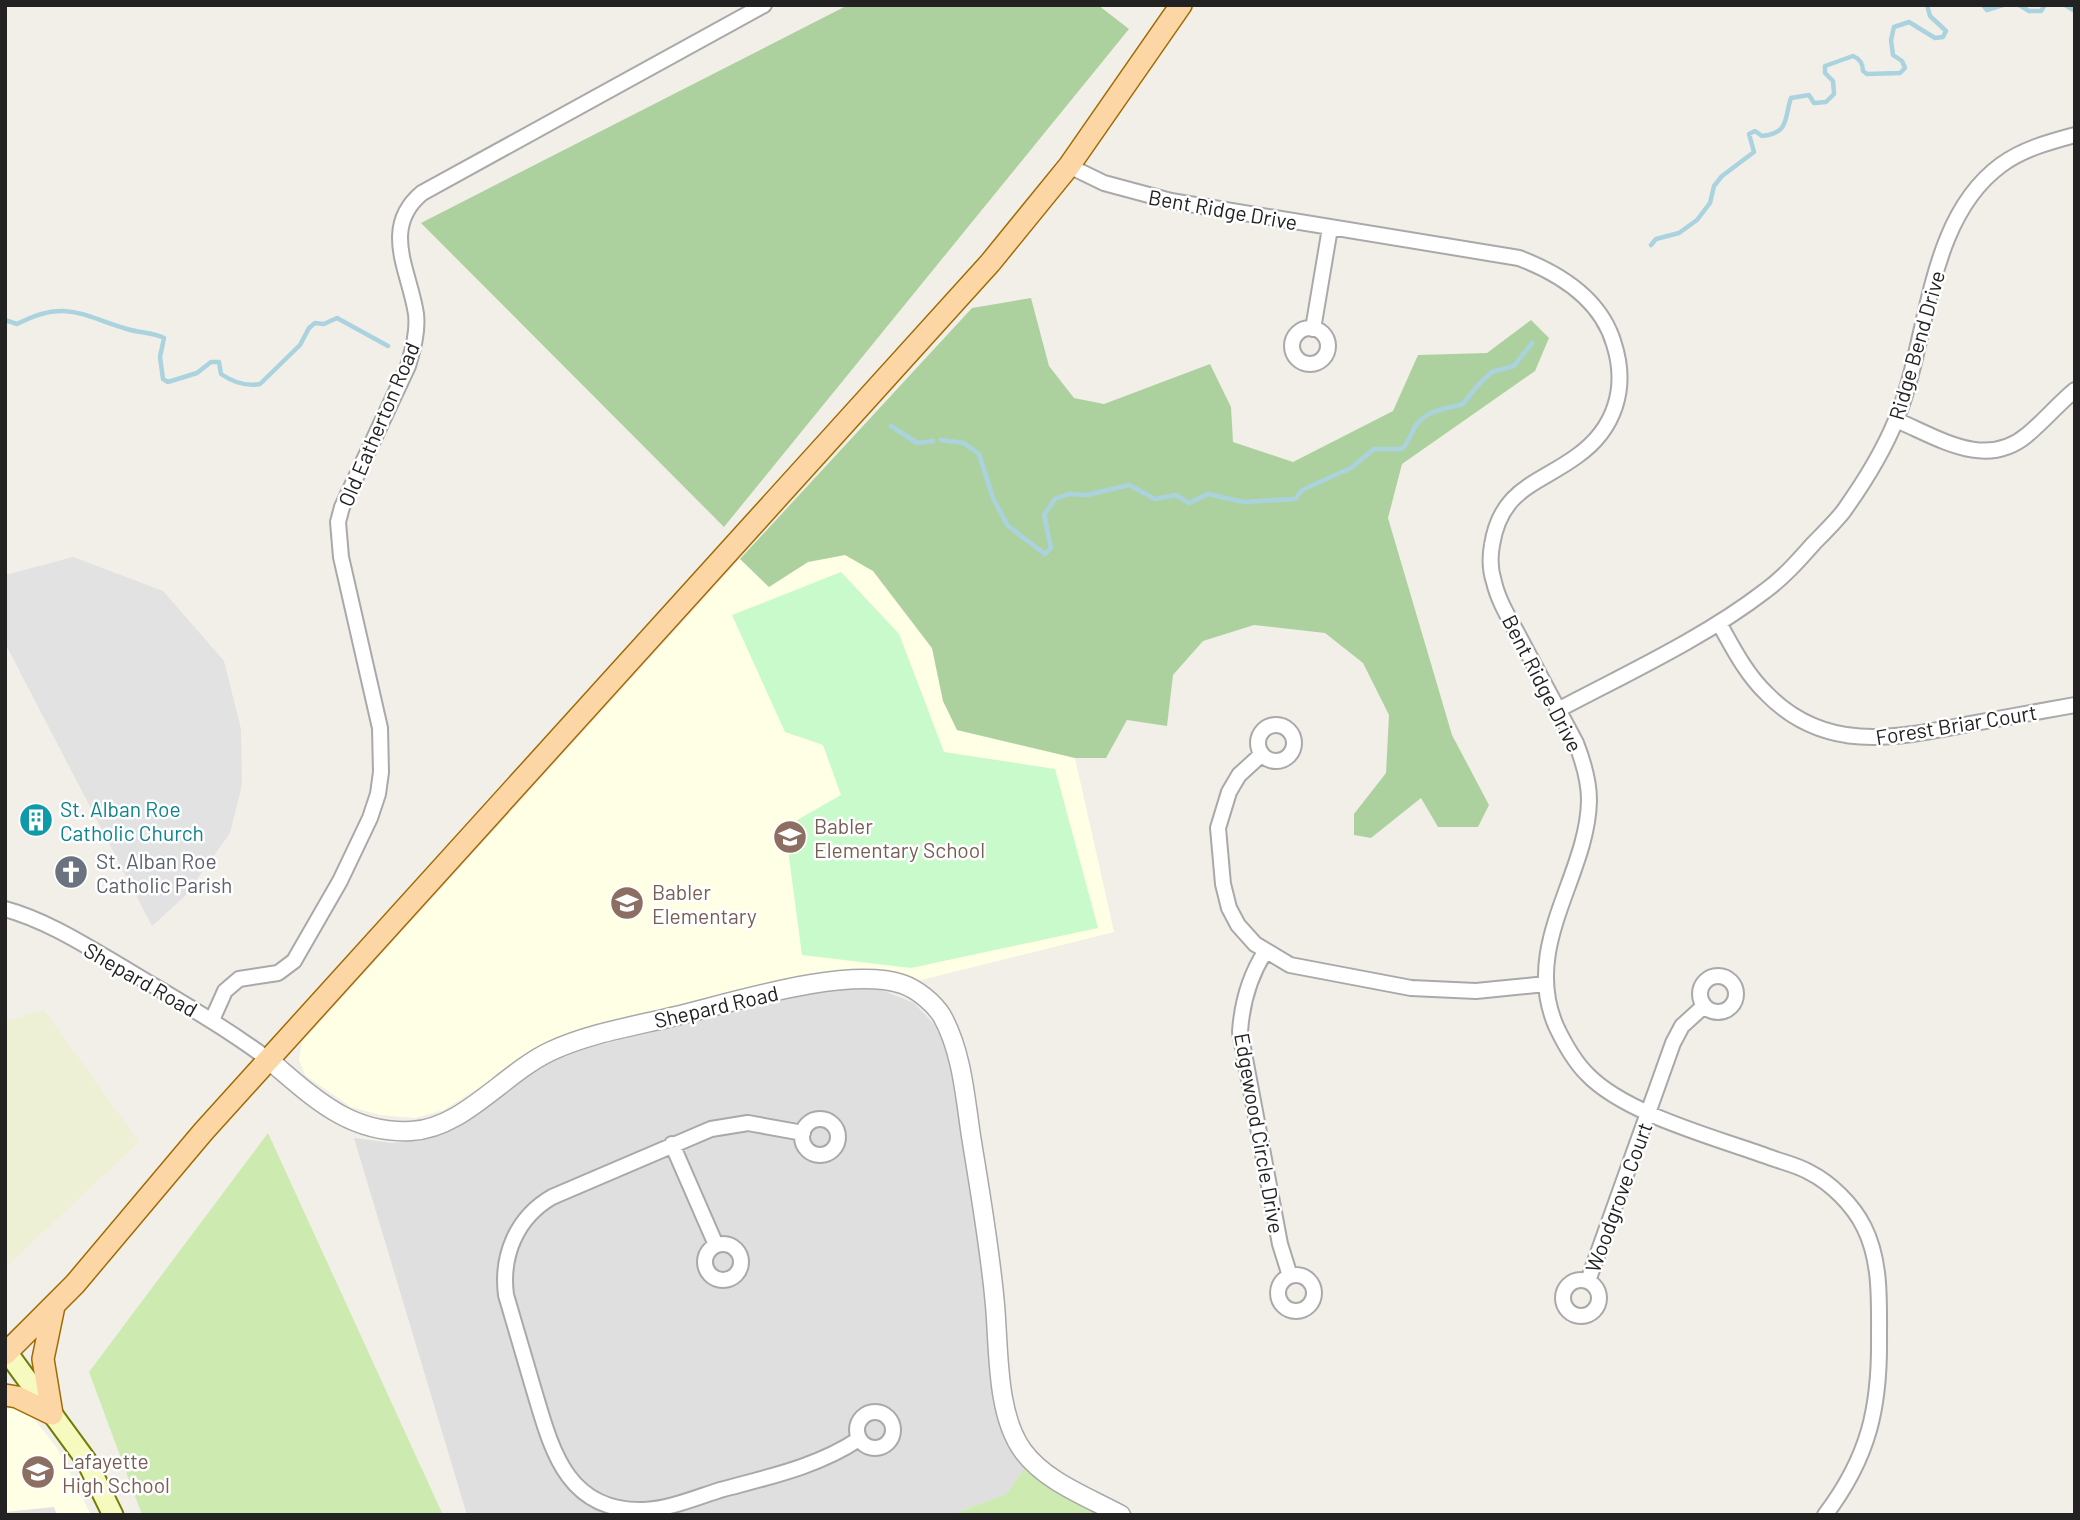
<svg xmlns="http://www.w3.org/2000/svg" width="2080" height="1520" viewBox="0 0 2080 1520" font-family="Barlow,sans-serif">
	<rect width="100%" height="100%" fill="#f2efe9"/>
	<path fill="#e0dfdf" d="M 832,987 L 879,989 L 914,1003 L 934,1024 L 948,1052 L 983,1255 L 1003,1427 L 1025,1467 L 1008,1494 L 950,1515 L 467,1515 L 354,1138 L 392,1143 L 427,1139 L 464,1123 L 533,1069 L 563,1054 Z"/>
	<path fill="#ffffe5" d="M 845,555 L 873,571 L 932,649 L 943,701 L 957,730 L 1075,758 L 1114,932 L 917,981 L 898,975 L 863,971 L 541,1048 L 444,1110 L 415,1118 L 380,1115 L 351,1107 L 305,1075 L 299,1060 L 302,1042 L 740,559 L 769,587 L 808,562 Z
		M 8,1402 L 28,1411 L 57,1448 L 91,1515 L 5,1515 L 5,1414 Z"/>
	<path fill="#eef0d5" d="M 44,1010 L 139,1142 L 5,1268 L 5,1021 Z"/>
	<path fill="#cdebb0" d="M 268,1133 L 443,1515 L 142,1515 L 89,1372 Z
		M 1025,1467 L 1057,1488 L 1105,1515 L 950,1515 L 1007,1494 Z"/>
	<path fill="#add19e" d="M 848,5 L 1098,5 L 1129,29 L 724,527 L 421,223 Z
		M 1031,298 L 1049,366 L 1074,398 L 1104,404 L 1210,364 L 1231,407 L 1233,442 L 1293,462 L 1393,411 L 1418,355 L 1487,353 L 1531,320 L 1549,338 L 1535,371 L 1402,464 L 1388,518 L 1452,735 L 1489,805 L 1478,827 L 1438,827 L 1421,798 L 1371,838 L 1354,835 L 1354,814 L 1386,773 L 1389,715 L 1363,663 L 1325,633 L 1254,625 L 1203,641 L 1173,675 L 1167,726 L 1127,720 L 1106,758 L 1075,758 L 957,730 L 943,701 L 932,648 L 873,571 L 845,555 L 808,562 L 769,587 L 740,559 L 972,308 Z"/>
	<path fill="#c8facc" d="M 841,572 L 899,634 L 944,752 L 1055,769 L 1098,928 L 911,968 L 802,955 L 785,827 L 841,795 L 823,745 L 785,732 L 732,615 Z"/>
	<path fill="#e2e2e2" d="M 73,557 L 163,591 L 224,661 L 241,729 L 242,785 L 230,833 L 185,896 L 152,926 L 5,643 L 5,575 Z
		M 54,1507 L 57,1515 L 5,1515 L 5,1512 Z"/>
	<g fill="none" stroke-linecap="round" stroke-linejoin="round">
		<path stroke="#aad3df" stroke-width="4.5" d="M 1983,5 L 1987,10 L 2003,5
			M 2019,5 L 2029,11 L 2041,11 L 2045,5
			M 2065,5 L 2075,11
			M 1651,245 L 1656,239 L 1679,233 L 1697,220 L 1710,203 L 1714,186 L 1722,176 L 1754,152 L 1749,134 L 1755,131 L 1762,136 C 1790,133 1784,118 1791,98 L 1809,95 L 1814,103 L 1826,102 L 1834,94 L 1833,81 L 1825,73 L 1825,66 L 1853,56 C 1860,59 1863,63 1863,71 L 1867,74 L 1900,73 L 1905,68 L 1902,61 L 1893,55 L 1891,40 L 1894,27 L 1909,22 L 1935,38 L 1943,37 L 1946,31 L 1930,16 L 1927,5
			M 5,320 L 17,324 C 65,299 80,315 127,329 C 139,333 153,332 164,338 L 160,357 L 163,379 L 168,382 L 197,373 L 211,362 L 219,362 L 221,374 C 233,382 246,387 260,384 L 300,345 L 309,328 L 315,323 L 324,324 L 337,318 L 388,346
			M 891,426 L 917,443 L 933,441
			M 941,440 L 964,443 L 979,454 L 993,498 L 1008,526 L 1045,554 L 1051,548 L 1044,515 L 1055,499 L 1068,494 L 1087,495 L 1129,485 L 1155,499 L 1176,495 L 1189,503 L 1208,494 L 1244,502 L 1295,499 L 1302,490 L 1351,468 L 1374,449 L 1402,449 C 1409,442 1411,432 1417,424 C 1429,409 1446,409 1463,404 L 1478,385 L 1492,372 L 1514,366 L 1532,343"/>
		<g stroke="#a9a9a9" stroke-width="18">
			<path id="minor" d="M 1069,166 L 1104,183 L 1171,201 L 1519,258 C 1561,274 1601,299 1614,344 C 1628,388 1615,429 1577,456 C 1539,484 1501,488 1492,545 C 1490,556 1490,570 1494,582 C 1499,604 1513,624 1523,644 C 1541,677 1558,710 1576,743 C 1583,761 1589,781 1589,800 C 1588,876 1521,945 1556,1026 C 1564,1043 1573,1060 1587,1074 C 1625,1114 1717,1138 1769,1157 C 1782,1162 1797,1165 1809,1172 C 1831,1183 1853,1205 1864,1227 C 1881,1261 1879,1300 1879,1337 C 1880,1407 1869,1457 1825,1515
				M1292 346a18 18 0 1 1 36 0a18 18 0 1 1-36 0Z
				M 1313,329 L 1330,228
				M 1896,420 C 1939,438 1985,470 2027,435 C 2044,421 2058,404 2075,390
				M 1719,623 C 1733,648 1746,674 1767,694 C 1824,752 1892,739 1964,725 C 2001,718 2038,712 2075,705
				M 1558,710 C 1626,674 1704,638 1765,591 C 1783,578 1799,560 1814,543 C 1824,533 1834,523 1843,512 C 1863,484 1883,452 1896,420 C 1930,339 1925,221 2001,165 C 2023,149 2049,142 2075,135
				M1258 743a18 18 0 1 1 36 0a18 18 0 1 1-36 0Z
				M 1262,754 L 1239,775 L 1229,792 L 1218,828 L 1223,884 L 1229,908 L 1238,925 L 1255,944 L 1290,965 L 1411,988 L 1476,991 L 1546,984
				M 5,909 C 49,921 91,949 129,971 C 177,1000 225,1027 269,1060
				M 1265,952 C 1249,977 1242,1002 1240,1032 L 1280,1244 L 1290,1276
				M1700 994a18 18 0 1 1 36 0a18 18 0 1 1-36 0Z
				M 212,1020 L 225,991 L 239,979 L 278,973 L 294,961 L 340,881 L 370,818 L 378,794 L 381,772 L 380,728 L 341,557 L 338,522 L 342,507 L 408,366 C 413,349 418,332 416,314 C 410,272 380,228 422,193 L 764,5
				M802 1137a18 18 0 1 1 36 0a18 18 0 1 1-36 0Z
				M 803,1133 L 748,1123 L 711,1129 L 552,1197 C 516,1218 501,1256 506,1295 C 515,1326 524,1357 533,1387 C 551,1447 565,1512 643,1510 C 669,1509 695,1498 720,1490 C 768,1477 817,1467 859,1439
				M 672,1144 L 716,1245
				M705 1262a18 18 0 1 1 36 0a18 18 0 1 1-36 0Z
				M1278 1293a18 18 0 1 1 36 0a18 18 0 1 1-36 0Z
				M1563 1298a18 18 0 1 1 36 0a18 18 0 1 1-36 0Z
				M 1588,1281 L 1673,1043 L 1682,1026 L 1704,1006
				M857 1430a18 18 0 1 1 36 0a18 18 0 1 1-36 0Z"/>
		</g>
		<g stroke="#a9a9a9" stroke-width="21">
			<path id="tertiary" d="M 269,1060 C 313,1097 349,1134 411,1131 C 463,1129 504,1073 551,1051 C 590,1033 635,1026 676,1016 C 734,1002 846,966 902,984 C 917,989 934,1003 942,1016 C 962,1052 965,1096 971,1136 C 980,1192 990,1248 995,1305 C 999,1349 996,1414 1023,1451 C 1046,1482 1088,1497 1121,1515"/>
		</g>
		<g stroke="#707d05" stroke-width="23">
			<path id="secondary" d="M 7,1352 L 86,1460 L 113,1515"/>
		</g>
		<g stroke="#a06b00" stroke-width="24">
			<path id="primary" d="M 5,1354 L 75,1284 L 203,1132 L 990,263 L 1069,166 L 1181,5
				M 5,1395 L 17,1397 L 52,1414
				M 52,1414 L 43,1359 L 54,1306"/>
		</g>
		<use href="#minor" stroke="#fff" stroke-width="14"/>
		<use href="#tertiary" stroke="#fff" stroke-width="18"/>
		<use href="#secondary" stroke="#f7fabf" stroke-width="19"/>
		<use href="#primary" stroke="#fcd6a4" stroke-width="21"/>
	</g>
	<defs>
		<g id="building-disc" transform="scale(1.75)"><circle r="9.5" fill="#0f9aa8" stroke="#fff"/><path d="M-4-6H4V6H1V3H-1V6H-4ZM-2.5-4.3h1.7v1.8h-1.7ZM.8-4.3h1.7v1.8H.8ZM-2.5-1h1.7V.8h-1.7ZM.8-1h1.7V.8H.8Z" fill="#fff"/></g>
		<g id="school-disc" transform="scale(1.75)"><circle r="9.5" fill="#8d6e63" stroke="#fff"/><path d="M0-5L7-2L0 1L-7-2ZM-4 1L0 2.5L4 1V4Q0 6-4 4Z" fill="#fff"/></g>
		<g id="church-disc" transform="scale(1.75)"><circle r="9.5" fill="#6b7280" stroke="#fff"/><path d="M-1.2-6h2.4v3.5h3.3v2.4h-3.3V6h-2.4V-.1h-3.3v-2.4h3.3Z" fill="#fff"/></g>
	</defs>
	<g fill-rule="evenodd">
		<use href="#building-disc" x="36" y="820"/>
		<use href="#school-disc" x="790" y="837"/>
		<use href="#church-disc" x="71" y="872"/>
		<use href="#school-disc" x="627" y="903"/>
		<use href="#school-disc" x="38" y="1472"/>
	</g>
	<g text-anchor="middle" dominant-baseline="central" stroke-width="5" stroke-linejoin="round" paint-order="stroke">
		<g font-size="21" fill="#222" stroke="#fff">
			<text transform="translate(1223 209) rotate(10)">Bent Ridge Drive</text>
			<text transform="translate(1916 345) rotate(-74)">Ridge Bend Drive</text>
			<text transform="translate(378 424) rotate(-67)">Old Eatherton Road</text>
			<text transform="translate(1543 683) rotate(63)">Bent Ridge Drive</text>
			<text transform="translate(1956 724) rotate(-9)">Forest Briar Court</text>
			<text transform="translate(141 979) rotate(30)">Shepard Road</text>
			<text transform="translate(716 1006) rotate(-13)">Shepard Road</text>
			<text transform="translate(1260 1133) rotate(80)">Edgewood Circle Drive</text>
			<text transform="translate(1618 1197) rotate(-70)">Woodgrove Court</text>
		</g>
		<g font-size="21" fill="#0d838f" stroke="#fff" text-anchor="start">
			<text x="60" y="808">St. Alban Roe<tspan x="60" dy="24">Catholic Church</tspan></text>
		</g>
		<g font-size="21" fill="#785e54" stroke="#fff" text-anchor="start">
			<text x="814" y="825">Babler<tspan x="814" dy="24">Elementary School</tspan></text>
			<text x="652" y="891">Babler<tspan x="652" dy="24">Elementary</tspan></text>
			<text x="62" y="1460">Lafayette<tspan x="62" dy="24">High School</tspan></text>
		</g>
		<g font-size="21" fill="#5b616d" stroke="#fff" text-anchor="start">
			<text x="96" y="860">St. Alban Roe<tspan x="96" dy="24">Catholic Parish</tspan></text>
		</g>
	</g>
	<rect width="2080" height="1520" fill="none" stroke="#222222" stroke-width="14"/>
</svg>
